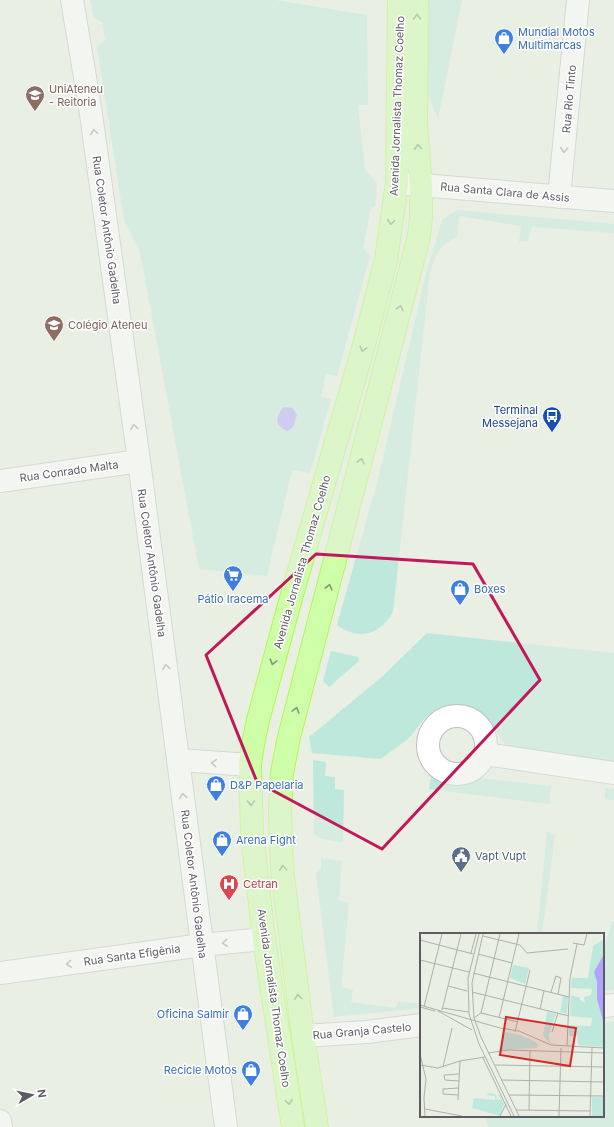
<svg xmlns="http://www.w3.org/2000/svg" width="614" height="1127" viewBox="0 0 614 1127" font-family="Inter,sans-serif">
	<rect width="100%" height="100%" fill="#e9efe3"/>
	<path fill="#bee8dc" d="M 90,0 L 275,0 L 367,15 L 368,105 L 358,105 L 365,170 L 377,183 L 375,206 L 371,208 L 363,248 L 370,256 L 337,376 L 326,374 L 321,397 L 331,399 L 310,473 L 292,470 L 267,576 L 199,569 L 140,252 L 124,220 L 97,47 L 105,40 L 102,22 L 94,18 Z
		M 428,0 L 462,0 L 438,119 L 426,89 Z
		M 457,210 L 614,224 L 614,233 L 532,227 L 528,241 L 519,242 L 521,226 L 459,216 L 457,237 C 440,244 435,255 430,272 L 393,612 C 380,635 359,641 337,625 L 377,483 L 426,274 L 442,220 Z
		M 427,633 L 614,653 L 614,765 L 507,748 C 492,724 483,710 452,710 C 445,710 437,711 431,714 C 421,720 417,729 410,737 C 401,745 390,752 380,759 L 312,753 L 309,737 L 384,675 Z
		M 331,651 L 358,657 L 359,661 L 329,687 L 323,681 Z
		M 313,760 L 326,762 L 325,776 L 335,777 L 335,789 L 344,790 L 343,842 L 321,839 L 314,834 Z
		M 432,773 L 551,786 L 549,804 L 429,789 Z
		M 605,788 L 614,789 L 614,800 L 605,799 Z
		M 547,831 L 555,835 L 542,934 L 537,934 Z
		M 321,858 L 342,861 L 339,900 L 349,903 L 341,987 L 353,990 L 351,1002 L 395,1008 L 398,1002 L 421,1003 L 421,1008 L 334,1017 L 316,874 L 321,869 Z
		M 612,921 L 614,921 L 614,990 L 603,991 L 603,954 Z
		M 614,1021 L 614,1127 L 488,1127 L 486,1116 L 603,1116 L 603,1023 Z"/>
	<path fill="#b1a3ff" d="M 284,407 L 293,408 L 297,415 L 293,427 L 288,431 C 274,427 275,416 284,407 Z"/>
	<g fill="none" stroke-linecap="round" stroke-linejoin="round">
		<g stroke="#c0bdc5" stroke-width="24">
			<path id="minor" d="M 72,0 L 90,107 L 139,461 L 226,1127
				M 397,183 L 614,201
				M 559,197 L 578,0
				M 0,481 L 139,461
				M428 745a29 29 0 1 1 58 0a29 29 0 1 1-58 0Z
				M 485,754 L 614,773
				M 179,760 L 250,765
				M 0,973 L 202,945 L 264,939
				M 603,1006 L 614,1005
				M 303,1036 L 367,1032 L 421,1025
				M 0,1121 L 1,1127"/>
		</g>
		<g stroke="#b0f952" stroke-width="24">
			<path id="major" d="M 293,1127 L 264,939 L 252,834 L 250,765 L 253,744 L 258,720 L 291,598 L 363,349 L 386,260 L 397,183 L 399,0
				M 317,1127 L 303,1036 L 282,869 L 280,811 L 282,773 L 289,737 L 419,236 L 421,218 L 421,186 L 416,124 L 417,0"/>
		</g>
		<use href="#minor" stroke="#fff" stroke-width="22"/>
		<use href="#major" stroke="#ceffa8" stroke-width="22"/>
	</g>
	<defs><path id="oneway-chevron" d="M-2-3.5L2.5 0L-2 3.5" fill="none" stroke-width="1.6" stroke-linecap="round" stroke-linejoin="round"/></defs>
	<g stroke="#85947c">
		<use href="#oneway-chevron" transform="translate(417 17) rotate(-90)"/>
		<use href="#oneway-chevron" transform="translate(418 147) rotate(-94)"/>
		<use href="#oneway-chevron" transform="translate(391 222) rotate(98)"/>
		<use href="#oneway-chevron" transform="translate(400 308) rotate(-76)"/>
		<use href="#oneway-chevron" transform="translate(363 349) rotate(105)"/>
		<use href="#oneway-chevron" transform="translate(361 461) rotate(-76)"/>
		<use href="#oneway-chevron" transform="translate(329 587) rotate(-76)"/>
		<use href="#oneway-chevron" transform="translate(273 662) rotate(105)"/>
		<use href="#oneway-chevron" transform="translate(296 710) rotate(-75)"/>
		<use href="#oneway-chevron" transform="translate(251 803) rotate(88)"/>
		<use href="#oneway-chevron" transform="translate(283 868) rotate(-94)"/>
		<use href="#oneway-chevron" transform="translate(298 997) rotate(-97)"/>
		<use href="#oneway-chevron" transform="translate(289 1102) rotate(81)"/>
	</g>
	<g stroke="#9e9da3">
		<use href="#oneway-chevron" transform="translate(94 132) rotate(-98)"/>
		<use href="#oneway-chevron" transform="translate(564 150) rotate(95)"/>
		<use href="#oneway-chevron" transform="translate(134 427) rotate(-98)"/>
		<use href="#oneway-chevron" transform="translate(166 667) rotate(-98)"/>
		<use href="#oneway-chevron" transform="translate(214 763) rotate(-176)"/>
		<use href="#oneway-chevron" transform="translate(183 796) rotate(-97)"/>
		<use href="#oneway-chevron" transform="translate(225 943) rotate(174)"/>
		<use href="#oneway-chevron" transform="translate(69 964) rotate(172)"/>
	</g>
	<path d="M0 0H614V1127H0ZM 316,554 L 473,564 L 540,680 L 382,849 L 257,782 L 206,655 Z" fill="#e9efe3" fill-opacity=".55" fill-rule="evenodd"/>
	<path fill="none" stroke="#c2185b" stroke-width="3" stroke-linejoin="round" d="M 316,554 L 473,564 L 540,680 L 382,849 L 257,782 L 206,655 Z"/>
	<defs>
		<g id="shop-pin" transform="scale(1)"><path d="M0 17L-7.5 6A9.5 9.5 0 1 1 7.5 6Z" fill="#3f7fe0" stroke="#fff"/><path d="M-5-2.5h2.3a2.7 3.5 0 0 1 5.4 0H5L5.5 6h-11ZM-1.5-2.5h3a1.5 2.3 0 0 0-3 0Z" fill="#fff"/></g>
		<g id="university-pin" transform="scale(1)"><path d="M0 17L-7.5 6A9.5 9.5 0 1 1 7.5 6Z" fill="#8d6e63" stroke="#fff"/><path d="M0-5L7-2L0 1L-7-2ZM-4 1L0 2.5L4 1V4Q0 6-4 4Z" fill="#fff"/></g>
		<g id="school-pin" transform="scale(1)"><path d="M0 17L-7.5 6A9.5 9.5 0 1 1 7.5 6Z" fill="#8d6e63" stroke="#fff"/><path d="M0-5L7-2L0 1L-7-2ZM-4 1L0 2.5L4 1V4Q0 6-4 4Z" fill="#fff"/></g>
		<g id="bus-pin" transform="scale(1)"><path d="M0 17L-7.5 6A9.5 9.5 0 1 1 7.5 6Z" fill="#1a4fb4" stroke="#fff"/><path d="M-5-6H5V4H4V6H2V4H-2V6H-4V4H-5ZM-3.5-4V0h7V-4ZM-3.5 1.2v1.5H-2V1.2ZM2 1.2v1.5H3.5V1.2Z" fill="#fff"/></g>
		<g id="supermarket-pin" transform="scale(1)"><path d="M0 17L-7.5 6A9.5 9.5 0 1 1 7.5 6Z" fill="#3f7fe0" stroke="#fff"/><path d="M-6-5.5h2.5l.6 2H6L4.5 2H-2.5L-4.4-4H-6ZM-1.5 3.2a1.3 1.3 0 1 0 .1 0ZM3 3.2a1.3 1.3 0 1 0 .1 0Z" fill="#fff"/></g>
		<g id="civic-pin" transform="scale(1)"><path d="M0 17L-7.5 6A9.5 9.5 0 1 1 7.5 6Z" fill="#5c6f8a" stroke="#fff"/><path d="M-.6-6.5H3V-4.5H.6V-3L4-1V1h2V6H-6V1h2V-1L-.6-3ZM-1.2 2.5V6h2.4V2.5Z" fill="#fff"/></g>
		<g id="hospital-pin" transform="scale(1)"><path d="M0 17L-7.5 6A9.5 9.5 0 1 1 7.5 6Z" fill="#e0444e" stroke="#fff"/><path d="M-5-5h3v3.5h4V-5h3V5h-3V1.5h-4V5h-3Z" fill="#fff"/></g>
	</defs>
	<g fill-rule="evenodd">
		<use href="#shop-pin" x="504" y="38"/>
		<use href="#university-pin" x="35" y="95"/>
		<use href="#school-pin" x="54" y="325"/>
		<use href="#bus-pin" x="552" y="416"/>
		<use href="#supermarket-pin" x="233" y="575"/>
		<use href="#shop-pin" x="460" y="589"/>
		<use href="#shop-pin" x="216" y="785"/>
		<use href="#shop-pin" x="222" y="840"/>
		<use href="#civic-pin" x="461" y="856"/>
		<use href="#hospital-pin" x="229" y="884"/>
		<use href="#shop-pin" x="243" y="1014"/>
		<use href="#shop-pin" x="251" y="1070"/>
	</g>
	<g text-anchor="middle" dominant-baseline="central" stroke-width="3" stroke-linejoin="round" paint-order="stroke">
		<g font-size="11" fill="#366cbe" stroke="#fff" text-anchor="start">
			<text x="518" y="32">Mundial Motos<tspan x="518" dy="13">Multimarcas</tspan></text>
			<text x="474" y="589">Boxes</text>
			<text x="233" y="599" text-anchor="middle">Pátio Iracema</text>
			<text x="230" y="785">D&amp;P Papelaria</text>
			<text x="236" y="840">Arena Fight</text>
			<text x="229" y="1014" text-anchor="end">Oficina Salmir</text>
			<text x="237" y="1070" text-anchor="end">Recicle Motos</text>
		</g>
		<g font-size="11" fill="#785e54" stroke="#fff" text-anchor="start">
			<text x="49" y="89">UniAteneu<tspan x="49" dy="13">- Reitoria</tspan></text>
			<text x="68" y="325">Colégio Ateneu</text>
		</g>
		<g font-size="11" fill="#5e5b65" stroke="#fff">
			<text transform="translate(569 99) rotate(-85)">Rua Rio Tinto</text>
			<text transform="translate(397 106) rotate(-88)">Avenida Jornalista Thomaz Coelho</text>
			<text transform="translate(505 192) rotate(5)">Rua Santa Clara de Assis</text>
			<text transform="translate(107 230) rotate(82)">Rua Coletor Antônio Gadelha</text>
			<text transform="translate(69 471) rotate(-8)">Rua Conrado Malta</text>
			<text transform="translate(302 562) rotate(-74)">Avenida Jornalista Thomaz Coelho</text>
			<text transform="translate(152 563) rotate(82)">Rua Coletor Antônio Gadelha</text>
			<text transform="translate(194 884) rotate(83)">Rua Coletor Antônio Gadelha</text>
			<text transform="translate(132 955) rotate(-8)">Rua Santa Efigênia</text>
			<text transform="translate(274 998) rotate(82)">Avenida Jornalista Thomaz Coelho</text>
			<text transform="translate(362 1031) rotate(-5)">Rua Granja Castelo</text>
		</g>
		<g font-size="11" fill="#164399" stroke="#fff" text-anchor="end">
			<text x="538" y="410">Terminal<tspan x="538" dy="13">Messejana</tspan></text>
		</g>
		<g font-size="11" fill="#4e5e75" stroke="#fff" text-anchor="start">
			<text x="475" y="856">Vapt Vupt</text>
		</g>
		<g font-size="11" fill="#be3a42" stroke="#fff" text-anchor="start">
			<text x="243" y="884">Cetran</text>
		</g>
	</g>
	<g transform="translate(420 933)">
		<rect width="184" height="184" fill="#e9efe3"/>
		<path d="M 184,6 L 184,114 L 158,112 L 157,103 L 149,103 L 149,92 L 171,93 L 172,85 L 150,83 L 151,62 L 160,65 L 160,67 L 165,70 L 164,64 L 171,62 L 172,56 L 151,55 L 152,45 L 168,45 L 173,13 ZM 93,32 L 109,35 L 105,51 L 90,45 ZM 143,63 L 148,64 L 147,81 L 140,79 ZM 127,79 L 136,81 L 129,102 L 130,109 L 135,111 L 129,110 L 123,102 ZM 85,99 L 100,102 L 112,107 L 118,111 L 117,115 L 79,117 ZM 68,160 L 74,161 L 77,163 L 76,166 L 81,167 L 78,161 L 80,162 L 84,171 L 80,183 L 52,175 L 54,165 L 75,167 L 75,163 L 67,162 ZM 172,164 L 184,164 L 184,183 L 172,183 Z" fill="#bee8dc"/>
		<path d="M 184,21 L 184,91 L 177,66 L 177,49 L 174,39 Z" fill="#b1a3ff"/>
		<path fill="none" stroke="#adb0ad" stroke-width="1" d="M 59,1 L 48,45 L 49,81 L 59,111 L 94,183M 63,1 L 52,50 L 54,85 L 61,104 L 99,183M 63,3 L 100,12 L 107,20 L 148,16M 0,7 L 53,21M 153,10 L 164,12 L 167,1M 51,20 L 56,1M 58,21 L 92,30M 0,27 L 49,39M 53,40 L 149,64M 28,53 L 47,58M 52,59 L 149,83M 131,59 L 136,43 L 141,45 L 138,61M 0,72 L 80,95 L 99,98 L 131,112 L 184,115M 0,74 L 15,78M 4,74 L 22,1M 22,75 L 49,79M 120,76 L 124,58M 22,77 L 41,1M 18,78 L 52,97M 61,80 L 98,89M 54,85 L 61,80 L 80,1M 79,85 L 99,1M 95,99 L 110,37M 132,99 L 138,80M 147,113 L 150,45 L 157,11M 68,120 L 88,117 L 184,120M 0,121 L 6,146 L 4,165 L 5,183M 63,125 L 91,183M 0,132 L 18,135 L 40,128 L 65,124M 75,132 L 184,134M 23,134 L 32,95M 81,147 L 184,149M 39,148 L 25,147 L 24,142 L 39,141M 38,162 L 23,161 L 23,156 L 38,155M 89,162 L 184,163M 38,167 L 40,128M 5,176 L 42,183M 96,177 L 170,178M 109,177 L 110,118M 80,183 L 86,171M 139,183 L 141,115M 170,183 L 172,114"/>
		<path fill="#d62828" fill-opacity="0.15" stroke="#d62828" stroke-width="2" d="M 86,84 L 156,95 L 150,133 L 80,122 Z"/>
		<rect width="184" height="184" fill="none" stroke="#5e5b65" stroke-width="2"/>
	</g>
	<g transform="translate(32 1095) rotate(81)" stroke="#ffffff" stroke-width="3" paint-order="stroke">
	<path d="M0-3L7 15L0 10L-7 15Z" fill="#5e5b65"/>
	<text y="-6" font-size="11" font-weight="bold" text-anchor="middle" fill="#5e5b65">N</text>
	</g>
</svg>
